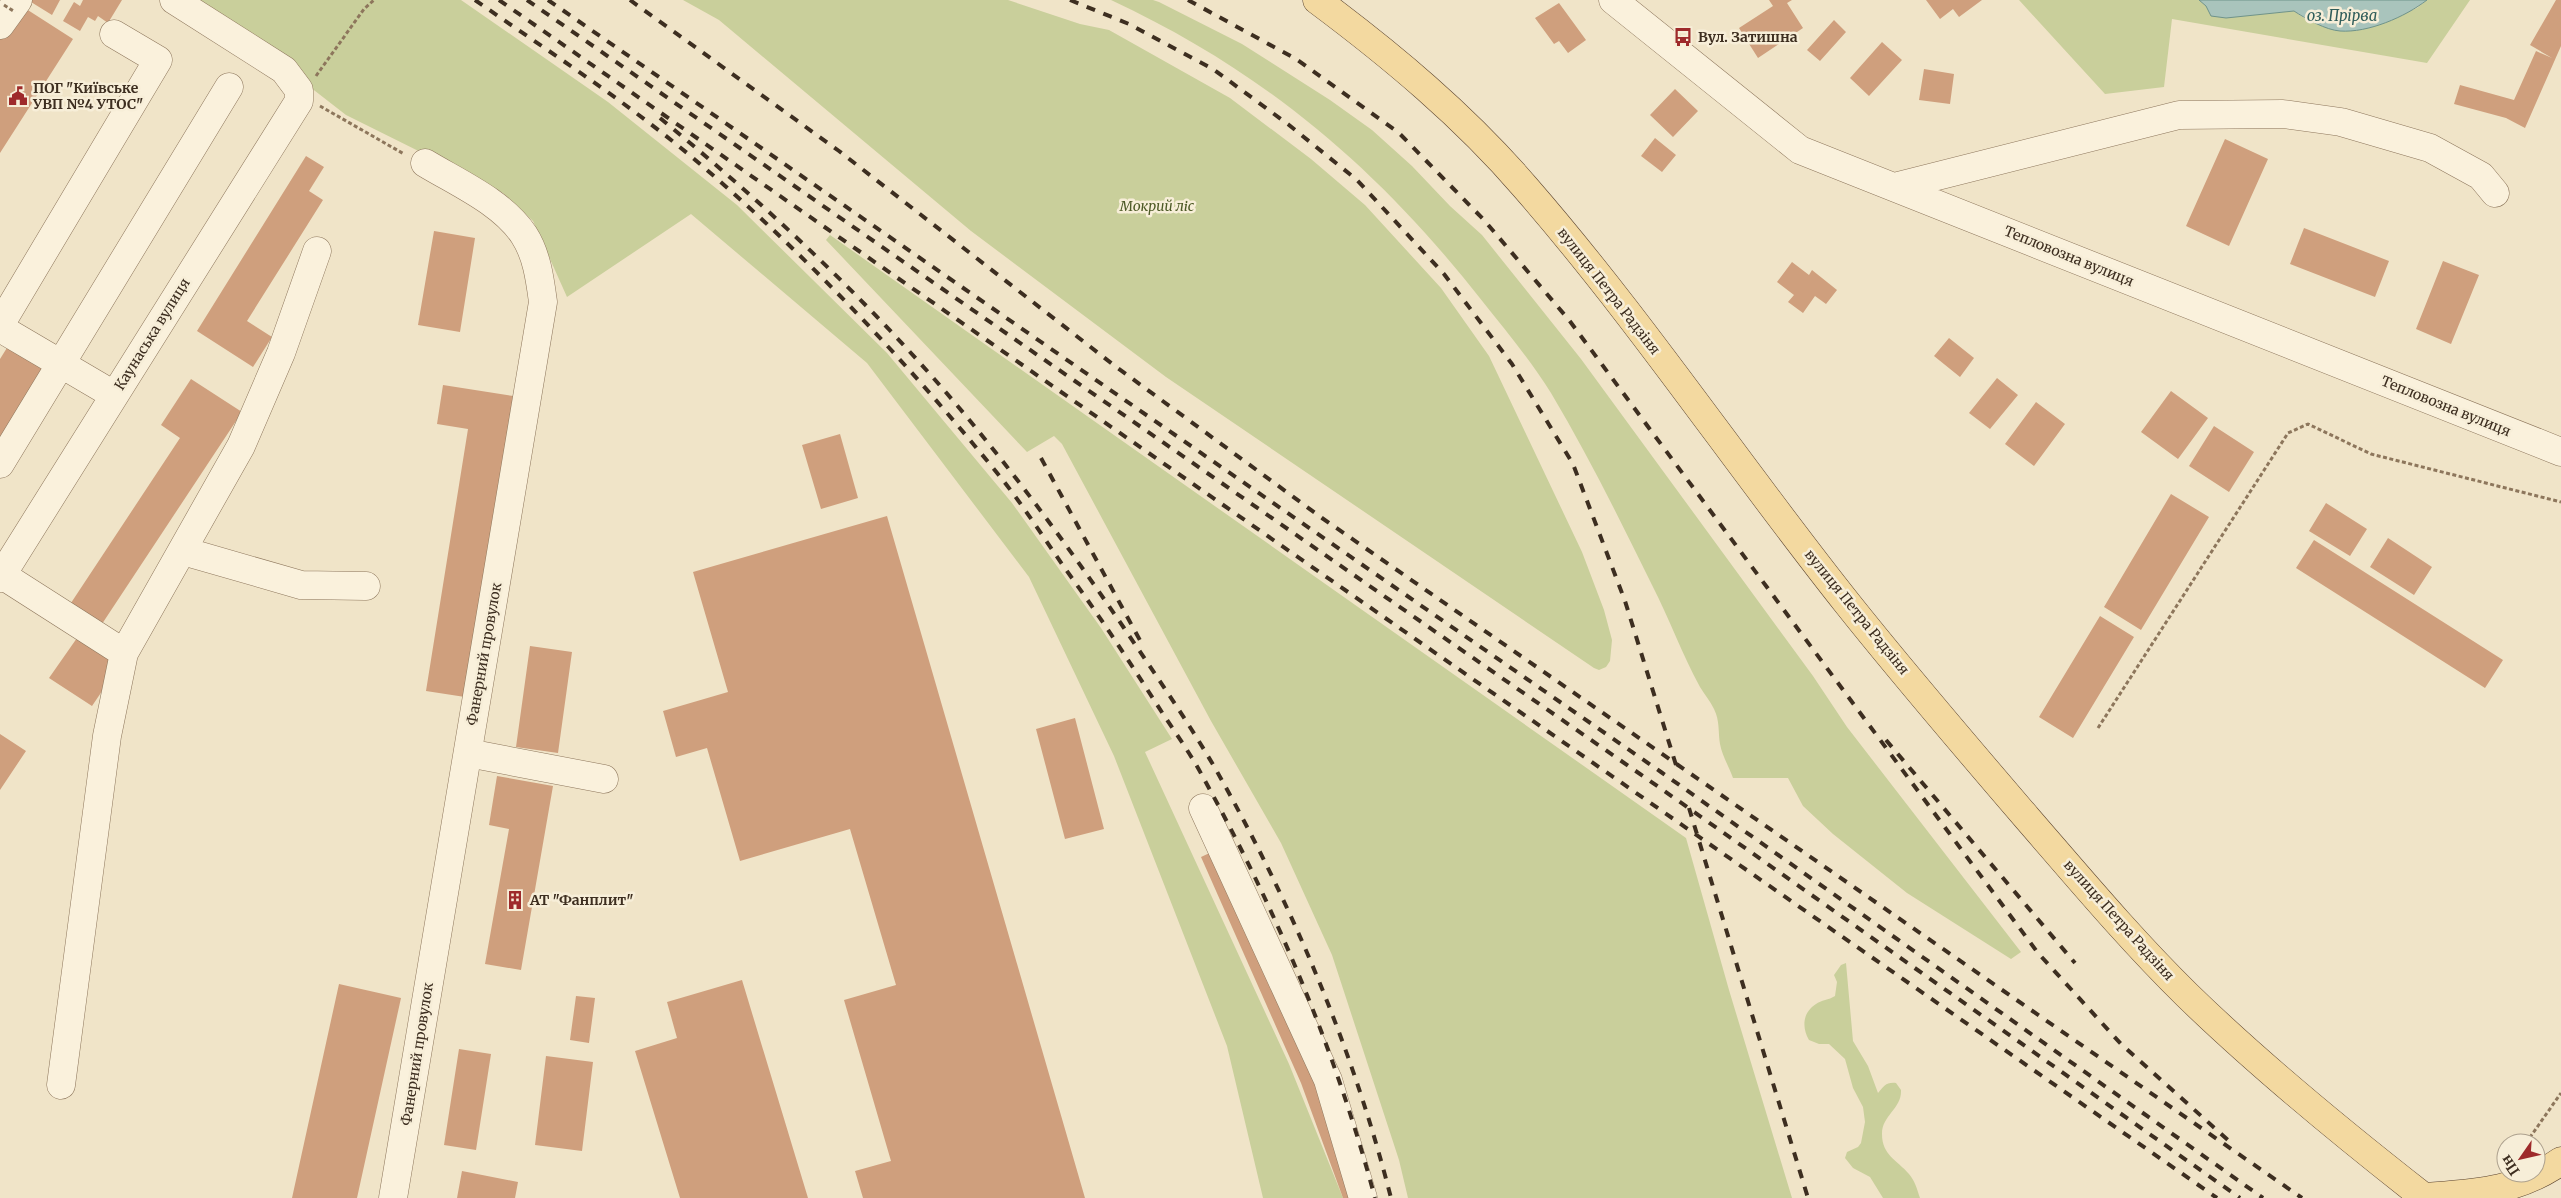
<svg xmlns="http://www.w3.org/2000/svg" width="2561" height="1198" viewBox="0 0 2561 1198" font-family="Merriweather,serif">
	<rect width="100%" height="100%" fill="#f0e4c8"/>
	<path fill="#c9cf9b" d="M 198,0 L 461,0 L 608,102 L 737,205 L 887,353 L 1012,503 L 1101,628 L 1172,739 L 1145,752 L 1289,1064 L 1343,1198 L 1263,1198 L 1227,1046 L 1114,756 L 1029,577 L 867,363 L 691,214 L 567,297 L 533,221 L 503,193 L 346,115 Z
		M 683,0 L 1008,0 L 1080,24 L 1109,30 L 1230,98 L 1311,159 L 1365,205 L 1441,288 L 1489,356 L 1582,552 L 1604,610 L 1612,640 L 1610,661 L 1606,667 L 1599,670 L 1594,668 L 1166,377 L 971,231 L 719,20 Z
		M 1111,0 L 1153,0 L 1159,2 L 1242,44 L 1330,100 L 1372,130 L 1412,166 L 1450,206 L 1482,235 L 1581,359 L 1813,676 L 1847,727 L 2021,952 L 2011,959 L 1907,893 L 1833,834 L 1803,806 L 1788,778 L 1733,778 C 1729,767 1722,755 1720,744 C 1718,732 1720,721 1714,709 C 1710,701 1705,695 1700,687 C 1682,654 1669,618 1652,585 C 1620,520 1588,455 1551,393 C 1531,361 1507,332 1483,302 C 1378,168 1265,72 1111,0 Z
		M 2019,0 L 2199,0 L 2206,6 L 2294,11 L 2304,18 L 2369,28 L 2417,8 L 2427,0 L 2470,0 L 2427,63 L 2172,19 L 2164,87 L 2105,94 Z
		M 830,235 L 1686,838 L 1729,990 L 1792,1198 L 1408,1198 L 1399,1160 L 1332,955 L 1281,843 L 1211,721 L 1062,444 L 1054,436 L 1027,452 L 826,240 Z
		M 1846,963 L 1853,1041 L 1868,1066 L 1878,1093 C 1884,1086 1886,1082 1896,1083 L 1901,1090 C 1902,1109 1882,1115 1882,1134 C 1882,1155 1897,1160 1909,1174 C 1915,1181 1917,1189 1920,1198 L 1883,1198 L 1870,1177 L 1853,1168 L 1845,1158 L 1847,1152 L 1858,1147 L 1861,1143 L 1865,1122 L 1863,1107 L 1853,1088 L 1845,1059 L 1829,1044 L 1819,1044 L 1809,1040 C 1802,1028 1802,1013 1816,1004 C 1821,1000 1829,1000 1835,996 L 1837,982 L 1834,975 L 1841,965 Z"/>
	<path fill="#a9c4bc" stroke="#6f938a" d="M 2199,0 L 2427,0 C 2405,17 2368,33 2340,31 C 2326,30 2306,19 2294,11 L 2226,18 L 2211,16 L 2206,6 Z"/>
	<path fill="#cf9f7d" d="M 32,0 L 60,0 L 52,15 L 31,2 Z
		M 83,0 L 122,0 L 108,23 L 98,16 L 95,21 L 88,17 L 80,31 L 63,21 L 74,2 L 80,6 Z
		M 1769,0 L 1792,0 L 1787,3 L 1803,28 L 1758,58 L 1739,28 L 1773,6 Z
		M 1926,0 L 1982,0 L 1959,17 L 1953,9 L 1940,19 Z
		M 2556,0 L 2561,0 L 2561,46 L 2525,128 L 2506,118 L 2454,104 L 2460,85 L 2514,100 L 2536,51 L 2552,58 L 2530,45 Z
		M 1559,3 L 1586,40 L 1568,53 L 1559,41 L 1554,44 L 1535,18 Z
		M 20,5 L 73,39 L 0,153 L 0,36 Z
		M 1834,20 L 1846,32 L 1820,61 L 1807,50 Z
		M 1882,42 L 1902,60 L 1869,96 L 1850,78 Z
		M 1924,69 L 1954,74 L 1950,104 L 1919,100 Z
		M 1675,89 L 1698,111 L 1673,137 L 1650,115 Z
		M 1655,138 L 1676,155 L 1662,172 L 1641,156 Z
		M 2225,139 L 2268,159 L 2229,246 L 2186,226 Z
		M 306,156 L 324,167 L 309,191 L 323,200 L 247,321 L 272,337 L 253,367 L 197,331 Z
		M 2304,228 L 2389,261 L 2375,297 L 2290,264 Z
		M 434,231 L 475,238 L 460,332 L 418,325 Z
		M 2443,261 L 2479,275 L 2451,344 L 2416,329 Z
		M 1792,262 L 1809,275 L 1812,270 L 1837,290 L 1826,304 L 1815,296 L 1803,313 L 1788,302 L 1794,295 L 1777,282 Z
		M 1949,338 L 1974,358 L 1960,377 L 1934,356 Z
		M 10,343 L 45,364 L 0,438 L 0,359 Z
		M 1997,378 L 2018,395 L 1990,429 L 1969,413 Z
		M 191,379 L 242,412 L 98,630 L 67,609 L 180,438 L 161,425 Z
		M 443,385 L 513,396 L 465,697 L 426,691 L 468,429 L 437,424 Z
		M 2171,391 L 2208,418 L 2178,459 L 2141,432 Z
		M 2036,402 L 2065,424 L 2034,466 L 2005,444 Z
		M 2214,426 L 2254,452 L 2229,492 L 2189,466 Z
		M 840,434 L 858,498 L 821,509 L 802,445 Z
		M 2171,494 L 2209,517 L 2141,630 L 2104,607 Z
		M 2326,503 L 2367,529 L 2350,556 L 2309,531 Z
		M 887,516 L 1085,1198 L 863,1198 L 855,1171 L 891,1161 L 844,1000 L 896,985 L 850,829 L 740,861 L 707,748 L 676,757 L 663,711 L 728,692 L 693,572 Z
		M 2388,538 L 2432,567 L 2414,595 L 2370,567 Z
		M 2314,540 L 2503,660 L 2485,688 L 2296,568 Z
		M 2100,616 L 2134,637 L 2073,738 L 2039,717 Z
		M 77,638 L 119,666 L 92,706 L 49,678 Z
		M 530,646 L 572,652 L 558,753 L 516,747 Z
		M 1075,718 L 1104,829 L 1065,839 L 1036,729 Z
		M 0,734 L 26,751 L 0,790 Z
		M 497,776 L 553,786 L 521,970 L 485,964 L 509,829 L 489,825 Z
		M 1216,850 L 1319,1077 L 1357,1198 L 1343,1198 L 1301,1083 L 1201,857 Z
		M 742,980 L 808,1198 L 680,1198 L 635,1051 L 677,1038 L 667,1002 Z
		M 339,984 L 401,998 L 357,1198 L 292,1198 Z
		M 576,996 L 595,998 L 589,1043 L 570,1040 Z
		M 459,1049 L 491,1054 L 476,1150 L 444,1145 Z
		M 546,1056 L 593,1062 L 582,1151 L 535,1145 Z
		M 462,1171 L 518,1182 L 515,1198 L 457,1198 Z"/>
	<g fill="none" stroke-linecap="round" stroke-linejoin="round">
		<g stroke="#8d765c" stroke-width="29">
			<path id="minor" d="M 1613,0 L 1800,150 L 2561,452
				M 0,25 L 18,0
				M 1894,187 L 2179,115 L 2283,114 L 2341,122 L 2430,148 L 2481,176 L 2495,193
				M 0,325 L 158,60 L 114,34
				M 0,328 L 114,395
				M 0,464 L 229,87
				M 183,551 L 301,585 L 366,586
				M 2,575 L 124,653
				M 0,578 L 299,101 L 299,90 L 284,70 L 174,0
				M 468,753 L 604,779
				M 1203,808 L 1328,1080 L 1363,1198
				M 61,1085 L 107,736 L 124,653 L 241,446 L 281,353 L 317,251
				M 393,1198 L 543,302 C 540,280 537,255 524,235 C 502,202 458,183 425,163"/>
		</g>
		<g stroke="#5b4430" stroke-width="29">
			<path id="major" d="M 1317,0 C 1392,56 1464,116 1525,187 C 1640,319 1738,466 1847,603 C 1905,676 1966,747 2027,818 C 2079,878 2130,939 2187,995 C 2262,1068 2343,1134 2425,1198
				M 2424,1197 C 2475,1193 2517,1192 2561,1161"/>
		</g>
		<path stroke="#8d765c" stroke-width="3" stroke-dasharray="4 2.5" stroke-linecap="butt" d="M 316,76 L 364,9 L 374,0
			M 320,106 L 404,154
			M 2098,728 L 2288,433 L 2308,424 L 2371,454 L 2561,502
			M 2526,1143 L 2561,1093"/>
		<use href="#minor" stroke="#faf1dc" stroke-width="28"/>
		<use href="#major" stroke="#f3d9a0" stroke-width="28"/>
		<path stroke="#3d2e20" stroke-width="4" stroke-dasharray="9 9" stroke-linecap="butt" d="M 475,0 C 548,51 624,100 693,158 C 806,254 909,364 1002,479 C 1024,507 1044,538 1064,567 C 1099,615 1131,664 1163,714 C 1177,735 1192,756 1204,779 C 1277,911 1336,1052 1375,1198
			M 499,0 L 2217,1198
			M 527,0 L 1663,790 L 2240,1198
			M 548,0 L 1661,772 L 2263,1198
			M 630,0 L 839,151 L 1115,366 L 1322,518 L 2302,1198
			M 1070,0 L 1129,24 L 1213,69 L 1289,125 L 1357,180 L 1444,274 L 1512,364 L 1573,464 L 1625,601 L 1676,765
			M 1188,0 L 1296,59 L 1399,133 L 1484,220 L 1569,320 L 2038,953 L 2121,1044 L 2228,1140
			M 660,118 C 761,201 858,291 943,389 C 1009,465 1068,546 1124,628 C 1155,674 1187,720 1215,768 C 1291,902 1353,1048 1391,1198
			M 1041,458 L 1142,644
			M 1886,740 L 2075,963
			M 1689,808 L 1808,1198"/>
		<path stroke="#8d765c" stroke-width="3" stroke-dasharray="4 2.5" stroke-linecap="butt" d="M 4,5 L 15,12"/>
	</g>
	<defs>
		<g id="bus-bare" transform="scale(1.5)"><path d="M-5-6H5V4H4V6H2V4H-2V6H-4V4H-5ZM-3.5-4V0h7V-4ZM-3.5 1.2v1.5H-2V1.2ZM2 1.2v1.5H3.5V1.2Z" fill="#9e2a2b" stroke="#f7eed8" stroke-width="2.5" paint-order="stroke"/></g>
		<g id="civic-bare" transform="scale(1.5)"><path d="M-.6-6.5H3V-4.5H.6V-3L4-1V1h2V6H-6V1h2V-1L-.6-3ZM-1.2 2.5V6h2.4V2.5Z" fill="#9e2a2b" stroke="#f7eed8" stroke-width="2.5" paint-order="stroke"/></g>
		<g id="building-bare" transform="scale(1.5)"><path d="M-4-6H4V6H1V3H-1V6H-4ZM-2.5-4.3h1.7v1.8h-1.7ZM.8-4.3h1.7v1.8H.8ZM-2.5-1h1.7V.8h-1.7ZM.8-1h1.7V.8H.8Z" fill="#9e2a2b" stroke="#f7eed8" stroke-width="2.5" paint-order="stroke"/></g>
	</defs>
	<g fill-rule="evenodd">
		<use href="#bus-bare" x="1683" y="37"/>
		<use href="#civic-bare" x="18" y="96"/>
		<use href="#building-bare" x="515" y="900"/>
	</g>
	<g text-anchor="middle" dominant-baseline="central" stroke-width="5" stroke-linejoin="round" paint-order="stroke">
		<g font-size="14" font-weight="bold" fill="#3d2e20" stroke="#f7eed8" text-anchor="start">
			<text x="1698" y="37">Вул. Затишна</text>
			<text x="33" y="88">ПОГ "Київське<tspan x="33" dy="16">УВП №4 УТОС"</tspan></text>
			<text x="530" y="900">АТ "Фанплит"</text>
		</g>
		<g font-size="14" font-style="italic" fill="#4d5a26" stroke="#f7eed8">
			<text x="1157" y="206">Мокрий ліс</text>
		</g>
		<g font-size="14" fill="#3d2e20" stroke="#f7eed8">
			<text transform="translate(2069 256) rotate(22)">Тепловозна вулиця</text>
			<text transform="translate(1609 291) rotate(52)">вулиця Петра Радзіня</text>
			<text transform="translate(152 334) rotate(-58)">Каунаська вулиця</text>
			<text transform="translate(2446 406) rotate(22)">Тепловозна вулиця</text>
			<text transform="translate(1857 612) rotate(51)">вулиця Петра Радзіня</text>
			<text transform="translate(484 654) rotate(-80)">Фанерний провулок</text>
			<text transform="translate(2119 920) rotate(48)">вулиця Петра Радзіня</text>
			<text transform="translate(417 1054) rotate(-81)">Фанерний провулок</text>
		</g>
		<g font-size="15" font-style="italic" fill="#2f5d5a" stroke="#f7eed8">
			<text x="2342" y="15">оз. Прірва</text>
		</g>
	</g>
	<g transform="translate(2521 1158) rotate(236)"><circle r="24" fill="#f7eed8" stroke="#ada18e"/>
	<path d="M0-4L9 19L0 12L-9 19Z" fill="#9e2a2b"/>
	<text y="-8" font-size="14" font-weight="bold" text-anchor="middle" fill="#3d2e20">Пн</text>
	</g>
</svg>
